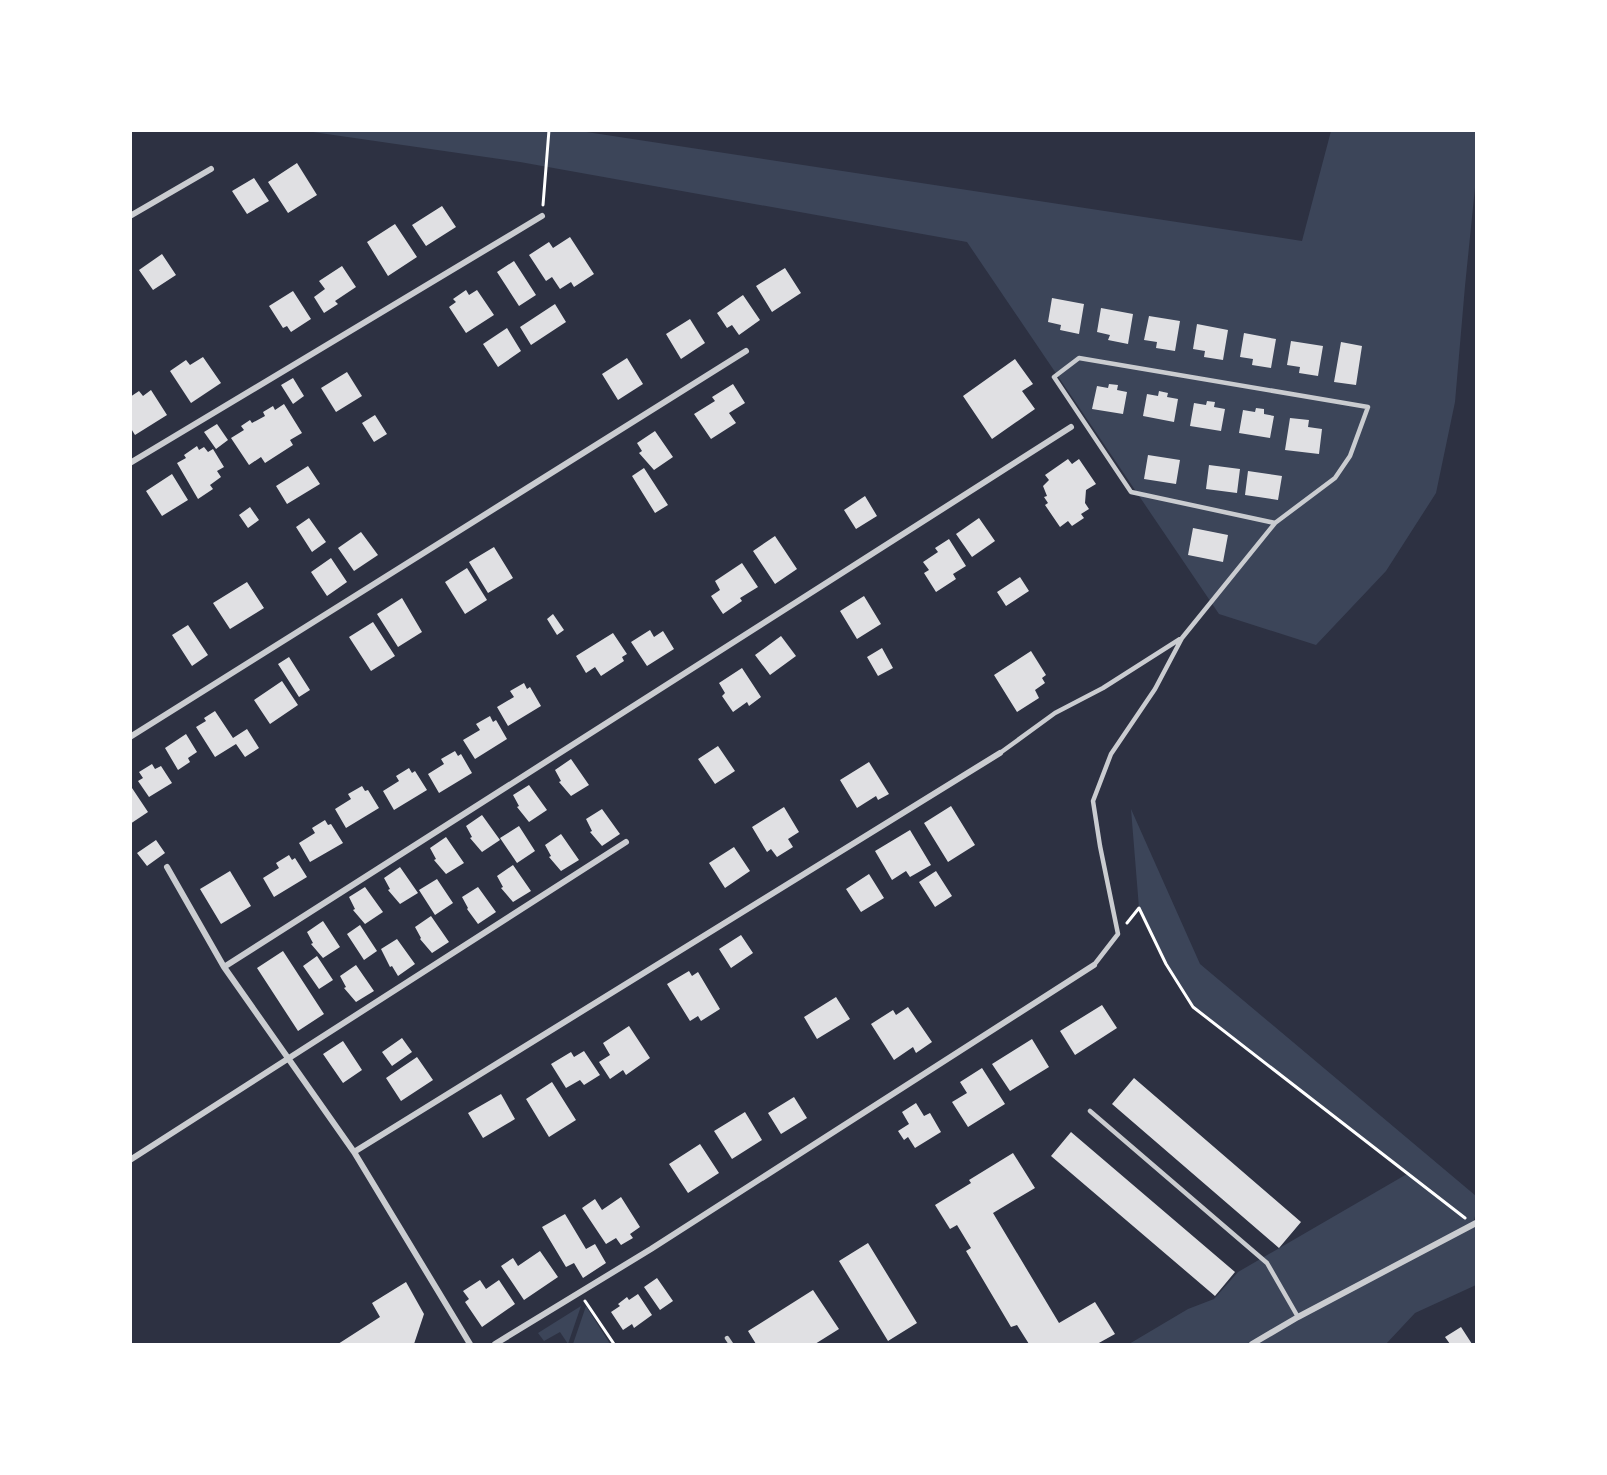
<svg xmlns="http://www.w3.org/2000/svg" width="1607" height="1475" viewBox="0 0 1607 1475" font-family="Barlow,sans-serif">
	<rect width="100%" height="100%" fill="#2d3142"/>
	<path fill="#3c4559" d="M 306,131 L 580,131 L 1302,241 L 1331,131 L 1476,131 L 1476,178 L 1465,286 L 1455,402 L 1436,493 L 1386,571 L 1316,645 L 1219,614 L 967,242 L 520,162 Z
		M 1131,809 L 1200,964 L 1476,1196 L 1476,1212 L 1473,1224 L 1476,1227 L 1476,1285 L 1415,1313 L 1386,1344 L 1129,1344 L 1188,1309 L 1214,1299 L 1238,1272 L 1407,1174 L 1193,1007 L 1166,964 L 1139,908 Z
		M 581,1306 L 568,1344 L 560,1332 L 544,1341 L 538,1333 Z
		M 586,1306 L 610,1344 L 573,1344 Z"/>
	<path fill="#e0e0e3" d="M 297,163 L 317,195 L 288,213 L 268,182 Z
		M 254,178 L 269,201 L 247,214 L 232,191 Z
		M 442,206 L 456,227 L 426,246 L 412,225 Z
		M 395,224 L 417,257 L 388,276 L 367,242 Z
		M 570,237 L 594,274 L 574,287 L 571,282 L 560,289 L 552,277 L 546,281 L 529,255 L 549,242 L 553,248 Z
		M 162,254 L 176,275 L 153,290 L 139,270 Z
		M 514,261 L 536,295 L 519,306 L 497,272 Z
		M 342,266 L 356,287 L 335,301 L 338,304 L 324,313 L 314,297 L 325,289 L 319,281 Z
		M 785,268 L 801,293 L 772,312 L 756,286 Z
		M 466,290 L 469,295 L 477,290 L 494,315 L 466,333 L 449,307 L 456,302 L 453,299 Z
		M 293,291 L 311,319 L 291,332 L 287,326 L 283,328 L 269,306 Z
		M 743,295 L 760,320 L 739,335 L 732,325 L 727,328 L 717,313 Z
		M 1052,298 L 1084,304 L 1079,334 L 1060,330 L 1061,325 L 1048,322 Z
		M 555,304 L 566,322 L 531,345 L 520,327 Z
		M 1101,308 L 1133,314 L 1128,344 L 1108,340 L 1110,335 L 1097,332 Z
		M 1149,316 L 1180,321 L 1175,351 L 1156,348 L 1157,342 L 1144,340 Z
		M 690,319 L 705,343 L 681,359 L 666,334 Z
		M 1197,324 L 1228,330 L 1223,360 L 1204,357 L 1205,351 L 1193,349 Z
		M 507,328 L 521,351 L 498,367 L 483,344 Z
		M 1244,333 L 1276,339 L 1271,368 L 1252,365 L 1253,359 L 1240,357 Z
		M 1291,341 L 1323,346 L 1318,376 L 1299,373 L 1300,367 L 1287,365 Z
		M 1341,342 L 1362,346 L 1356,385 L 1334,382 Z
		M 203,357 L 221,383 L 191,403 L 170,371 L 186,360 L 190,365 Z
		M 627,358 L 643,384 L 618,400 L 602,374 Z
		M 1015,359 L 1033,384 L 1022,391 L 1035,409 L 992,439 L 963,396 Z
		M 347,372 L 362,396 L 336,412 L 321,388 Z
		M 293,378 L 304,396 L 293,404 L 281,385 Z
		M 733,384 L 745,403 L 729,413 L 736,423 L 711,439 L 694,414 L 715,401 L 712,397 Z
		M 1109,384 L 1118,385 L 1117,390 L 1127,392 L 1123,414 L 1092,409 L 1097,386 L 1108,388 Z
		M 151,390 L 167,415 L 135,435 L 130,427 L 130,397 L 139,391 L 143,396 Z
		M 1159,391 L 1168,393 L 1167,397 L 1178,399 L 1174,422 L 1143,416 L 1147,394 L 1158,396 Z
		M 1207,401 L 1215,402 L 1214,407 L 1225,409 L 1221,431 L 1190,426 L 1194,403 L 1206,405 Z
		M 284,404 L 302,433 L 290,440 L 293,445 L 265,463 L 261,457 L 249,465 L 231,438 L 244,430 L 241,426 L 250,420 L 252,423 L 265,416 L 263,412 L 273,406 L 275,410 Z
		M 1256,408 L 1264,409 L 1264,414 L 1274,416 L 1270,438 L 1239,433 L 1243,410 L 1255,412 Z
		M 375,415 L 387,434 L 374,442 L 362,423 Z
		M 1290,418 L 1309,420 L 1308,427 L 1322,429 L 1319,454 L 1285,450 Z
		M 217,424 L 228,440 L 216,449 L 204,432 Z
		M 655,431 L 673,457 L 654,470 L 639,453 L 642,451 L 637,443 Z
		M 197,446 L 199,450 L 204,447 L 208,452 L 213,449 L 224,467 L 217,471 L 221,477 L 210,485 L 213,489 L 198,499 L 177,463 L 186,458 L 184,455 Z
		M 1148,455 L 1180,460 L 1176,484 L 1144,479 Z
		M 1068,459 L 1072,464 L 1079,459 L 1096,484 L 1086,490 L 1085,503 L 1089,509 L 1081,514 L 1084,518 L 1072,526 L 1068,521 L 1060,527 L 1045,505 L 1048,503 L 1044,497 L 1047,496 L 1043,486 L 1049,480 L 1045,475 Z
		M 1209,465 L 1240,469 L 1237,493 L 1206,489 Z
		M 308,466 L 320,484 L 287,504 L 276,486 Z
		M 644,468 L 668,505 L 655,513 L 632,476 Z
		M 1248,471 L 1282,476 L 1278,500 L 1245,495 Z
		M 172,474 L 188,500 L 162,516 L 146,491 Z
		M 865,496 L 877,516 L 856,529 L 844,510 Z
		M 250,507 L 259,520 L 248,528 L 239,515 Z
		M 309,518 L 326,542 L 312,552 L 296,527 Z
		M 979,518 L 995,541 L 972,557 L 956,534 Z
		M 1193,528 L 1228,535 L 1223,562 L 1188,555 Z
		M 361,532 L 378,555 L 354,571 L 338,548 Z
		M 775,536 L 797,569 L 775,584 L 753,551 Z
		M 949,539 L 966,566 L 953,574 L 956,579 L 936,592 L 924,573 L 929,570 L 923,562 L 938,552 L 935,548 Z
		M 494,547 L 513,578 L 488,593 L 469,562 Z
		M 331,558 L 347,582 L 327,596 L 311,572 Z
		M 742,563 L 758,587 L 740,598 L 742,601 L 723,614 L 711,596 L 720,590 L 715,581 Z
		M 467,568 L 487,600 L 465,614 L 445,582 Z
		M 1020,577 L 1029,591 L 1006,606 L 997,592 Z
		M 247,582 L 264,608 L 230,629 L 213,603 Z
		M 864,596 L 881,624 L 857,639 L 840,611 Z
		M 402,598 L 422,632 L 398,647 L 377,614 Z
		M 553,614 L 564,630 L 557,635 L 547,619 Z
		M 373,622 L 395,656 L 371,671 L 349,637 Z
		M 188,625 L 208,655 L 192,666 L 172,635 Z
		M 650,630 L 654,637 L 663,631 L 674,649 L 647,666 L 631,642 Z
		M 613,633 L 627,654 L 622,657 L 624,661 L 601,676 L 595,667 L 586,673 L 576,656 Z
		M 781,636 L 796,656 L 770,675 L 755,655 Z
		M 882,648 L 893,668 L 878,676 L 867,657 Z
		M 1031,651 L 1046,675 L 1042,678 L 1045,683 L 1035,690 L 1039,698 L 1017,712 L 994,675 Z
		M 289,657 L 310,690 L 299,697 L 278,664 Z
		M 742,668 L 761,697 L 749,706 L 747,702 L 733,712 L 722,696 L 725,693 L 719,683 Z
		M 282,681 L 298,705 L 270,724 L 254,700 Z
		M 524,683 L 527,689 L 530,687 L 541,706 L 508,726 L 497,707 L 514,697 L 510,691 Z
		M 215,711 L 233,738 L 247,729 L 259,748 L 245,757 L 236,744 L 215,757 L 196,727 L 206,721 L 204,718 Z
		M 490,716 L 493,722 L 496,720 L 507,739 L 475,759 L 463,740 L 480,730 L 476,724 Z
		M 186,734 L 197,752 L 188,758 L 190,762 L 178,770 L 165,748 Z
		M 718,746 L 735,771 L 715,784 L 698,759 Z
		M 455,751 L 458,756 L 461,754 L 472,773 L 439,793 L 428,774 L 444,764 L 441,759 Z
		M 571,759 L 589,785 L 571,796 L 559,782 L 561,781 L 555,770 Z
		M 869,762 L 889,794 L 878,800 L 876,796 L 857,808 L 840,780 Z
		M 152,764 L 155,769 L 161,766 L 172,783 L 149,797 L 138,781 L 143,778 L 139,772 Z
		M 409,768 L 412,773 L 415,771 L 427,790 L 394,810 L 383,791 L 399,781 L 396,776 Z
		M 130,785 L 148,812 L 130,824 Z
		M 529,785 L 547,810 L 529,822 L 517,807 L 519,806 L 513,795 Z
		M 362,786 L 365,791 L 368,790 L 379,808 L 346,828 L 335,809 L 351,799 L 348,794 Z
		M 951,806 L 975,845 L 948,862 L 924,823 Z
		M 784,807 L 799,832 L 788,839 L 793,847 L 777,857 L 771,849 L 767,852 L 752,827 Z
		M 602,809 L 620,834 L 602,846 L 590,832 L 592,831 L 586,819 Z
		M 482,815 L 500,840 L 482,852 L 470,838 L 472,837 L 466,826 Z
		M 325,820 L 328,825 L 331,824 L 343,843 L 310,862 L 299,843 L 315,833 L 312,828 Z
		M 519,826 L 535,851 L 517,863 L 500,838 Z
		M 910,830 L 931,865 L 910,877 L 906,871 L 892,880 L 875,851 Z
		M 561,834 L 579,860 L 561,871 L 549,857 L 551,856 L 545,845 Z
		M 446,837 L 464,863 L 446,874 L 434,860 L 436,859 L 430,848 Z
		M 156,840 L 165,853 L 147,866 L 137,853 Z
		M 734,847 L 750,871 L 725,888 L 709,863 Z
		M 289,855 L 292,860 L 295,858 L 307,877 L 274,897 L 263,878 L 279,868 L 276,863 Z
		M 513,865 L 531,891 L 513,902 L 501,888 L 503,887 L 497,876 Z
		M 400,867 L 418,893 L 400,904 L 388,890 L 390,889 L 384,878 Z
		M 230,871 L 251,906 L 221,924 L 200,889 Z
		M 936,871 L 952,896 L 935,907 L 919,882 Z
		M 869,874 L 884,898 L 861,912 L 846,889 Z
		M 437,879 L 453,903 L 435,915 L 419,890 Z
		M 365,887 L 383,912 L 365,924 L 353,910 L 355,909 L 349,897 Z
		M 478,887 L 496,912 L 478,924 L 467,909 L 468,908 L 462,897 Z
		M 431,916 L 449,942 L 432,953 L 420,939 L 421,938 L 415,927 Z
		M 323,921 L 340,947 L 323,958 L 311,944 L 313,943 L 307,932 Z
		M 360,925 L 377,951 L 364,960 L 347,934 Z
		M 741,935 L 753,953 L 731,968 L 719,949 Z
		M 397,939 L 415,964 L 398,976 L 392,966 L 390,967 L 381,949 Z
		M 283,951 L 324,1014 L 298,1031 L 257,968 Z
		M 317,956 L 333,980 L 319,989 L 303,966 Z
		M 356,965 L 374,991 L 356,1002 L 344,988 L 346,987 L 340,976 Z
		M 689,971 L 692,976 L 698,972 L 720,1009 L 701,1021 L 698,1016 L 690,1021 L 667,984 Z
		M 836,997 L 850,1019 L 817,1039 L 804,1017 Z
		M 1102,1005 L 1117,1028 L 1075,1055 L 1060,1031 Z
		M 908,1007 L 932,1042 L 916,1053 L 913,1047 L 894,1060 L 871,1024 L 893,1010 L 896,1015 Z
		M 629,1026 L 650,1058 L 626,1075 L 623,1070 L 610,1079 L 599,1062 L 610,1055 L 603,1043 Z
		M 402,1038 L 412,1052 L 392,1066 L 382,1052 Z
		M 1032,1039 L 1049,1067 L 1010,1091 L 992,1064 Z
		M 343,1041 L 362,1070 L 343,1083 L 323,1054 Z
		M 584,1051 L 600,1075 L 584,1085 L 580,1080 L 566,1088 L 551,1064 L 571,1052 L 574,1057 Z
		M 417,1057 L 433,1080 L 401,1101 L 386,1078 Z
		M 982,1068 L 1005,1104 L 968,1127 L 952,1102 L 967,1093 L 960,1082 Z
		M 1134,1078 L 1301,1222 L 1279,1248 L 1112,1104 Z
		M 552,1082 L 576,1120 L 549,1137 L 526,1099 Z
		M 501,1094 L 515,1119 L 483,1138 L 468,1113 Z
		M 794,1097 L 807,1118 L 781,1134 L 768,1113 Z
		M 916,1103 L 924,1116 L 930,1113 L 941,1132 L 915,1148 L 908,1137 L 904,1140 L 898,1131 L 909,1124 L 902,1112 Z
		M 745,1112 L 762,1140 L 732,1159 L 714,1131 Z
		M 1071,1132 L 1235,1272 L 1215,1296 L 1051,1156 Z
		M 700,1144 L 719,1173 L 688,1193 L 669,1164 Z
		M 1013,1153 L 1035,1188 L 993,1213 L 1059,1323 L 1095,1302 L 1115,1334 L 1097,1344 L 1029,1344 L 1017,1325 L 1011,1327 L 966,1251 L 971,1248 L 957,1225 L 950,1229 L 935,1205 L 971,1183 L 969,1180 Z
		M 621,1197 L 640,1227 L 630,1234 L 633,1238 L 621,1245 L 616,1238 L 606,1244 L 582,1208 L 595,1199 L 602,1210 Z
		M 565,1214 L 586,1249 L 595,1244 L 606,1263 L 583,1278 L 574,1263 L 566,1267 L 542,1227 Z
		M 868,1243 L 917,1323 L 888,1341 L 839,1261 Z
		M 540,1251 L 558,1277 L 524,1300 L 501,1266 L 513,1258 L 518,1266 Z
		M 657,1278 L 673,1301 L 660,1310 L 644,1287 Z
		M 480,1280 L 486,1289 L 499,1280 L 515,1304 L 482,1327 L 465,1302 L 469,1299 L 463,1291 Z
		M 406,1282 L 424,1314 L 414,1344 L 338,1344 L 380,1317 L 372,1303 Z
		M 813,1290 L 839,1329 L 815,1344 L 756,1344 L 748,1331 Z
		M 638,1294 L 652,1315 L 634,1328 L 632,1324 L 623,1330 L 611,1312 L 620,1306 L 618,1304 L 627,1297 L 629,1300 Z
		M 1461,1327 L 1472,1344 L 1450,1344 L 1445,1337 Z"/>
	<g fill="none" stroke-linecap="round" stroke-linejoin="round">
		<path stroke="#fff" stroke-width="3" d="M 543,205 L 549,130
			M 1127,923 L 1139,908 L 1166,964 L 1193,1007 L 1465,1218
			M 585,1301 L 614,1344"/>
		<path stroke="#caccd0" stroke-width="4.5" d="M 1079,358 L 1368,407 L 1350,456 L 1335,478 L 1275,523 L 1131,492 L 1054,377 Z
			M 1000,753 L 1055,713 L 1103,688 L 1180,639
			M 1094,965 L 1118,934 L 1100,846 L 1093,801 L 1111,754 L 1155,689 L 1182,638 L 1275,523
			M 1090,1111 L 1267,1263 L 1298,1317
			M 727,1338 L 731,1344"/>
		<path stroke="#caccd0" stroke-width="6" d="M 130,216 L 211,169
			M 130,463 L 542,216
			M 130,737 L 746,351
			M 167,867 L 224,967 L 354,1152 L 1000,753
			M 224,967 L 1071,427
			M 354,1152 L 470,1344
			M 130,1160 L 626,842
			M 495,1344 L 651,1249 L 1094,965
			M 1252,1344 L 1298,1317 L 1476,1223"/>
	</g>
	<rect width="1607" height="1475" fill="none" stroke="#ffffff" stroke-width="264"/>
</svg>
